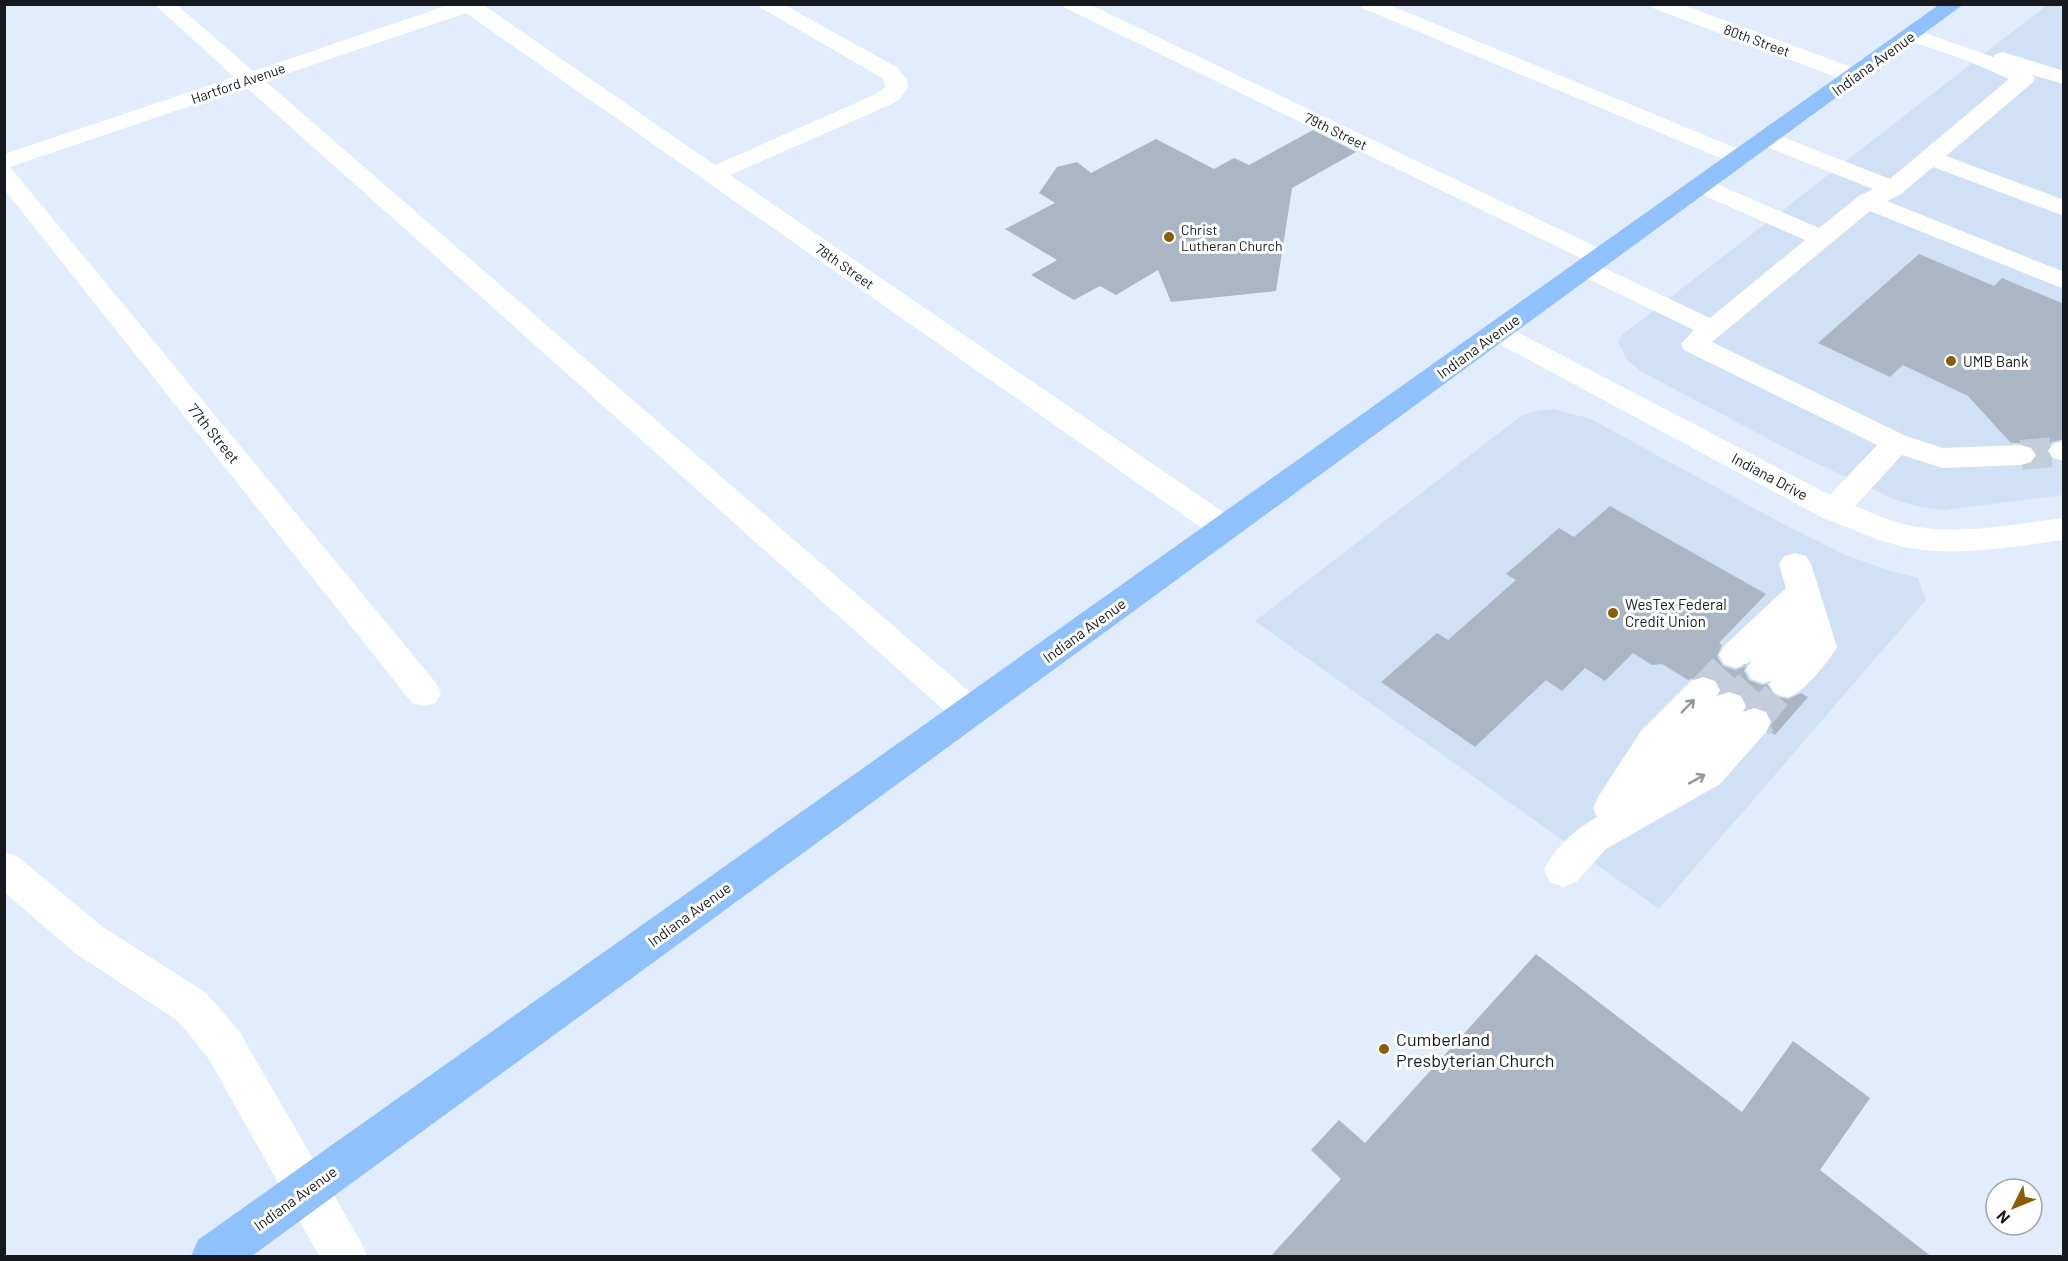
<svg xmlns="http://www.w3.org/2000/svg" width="2068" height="1261" viewBox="0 0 2068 1261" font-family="Barlow,sans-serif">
	<rect width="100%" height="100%" fill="#e1edfc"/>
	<path fill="#d0e1f6" d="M 2047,5 L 2063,5 L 2063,495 L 1943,510 L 1921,507 L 1896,500 L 1801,456 L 1642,372 L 1626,359 L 1618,342 L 1622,335 Z
		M 1554,409 L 1591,419 L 1787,526 L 1846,555 L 1887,570 L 1918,578 L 1926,600 L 1659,909 L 1255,621 L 1521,416 L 1535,411 Z"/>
	<path fill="#aab6c4" d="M 1313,130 L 1356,152 L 1292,188 L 1276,291 L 1171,302 L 1158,270 L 1116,295 L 1100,286 L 1074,300 L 1031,275 L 1057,260 L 1005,229 L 1055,203 L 1039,193 L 1057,167 L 1077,162 L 1091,173 L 1156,139 L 1214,169 L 1234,158 L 1249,165 Z
		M 1919,254 L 1994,286 L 2002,278 L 2064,304 L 2064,439 L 2052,442 L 2046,450 L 2052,460 L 2034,462 L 2038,455 L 2033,447 L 2022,443 L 2011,443 L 1968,396 L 1903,365 L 1890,377 L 1818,343 Z
		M 1610,506 L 1766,594 L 1719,643 L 1722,645 L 1717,656 L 1723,666 L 1735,670 L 1746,666 L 1744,671 L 1749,680 L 1762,685 L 1767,684 L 1775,696 L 1788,699 L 1801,693 L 1808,697 L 1775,735 L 1769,731 L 1773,721 L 1768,711 L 1755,706 L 1748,708 L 1742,694 L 1730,690 L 1721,692 L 1716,679 L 1702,675 L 1688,680 L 1662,664 L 1652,665 L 1633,653 L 1605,681 L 1585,668 L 1562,691 L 1546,680 L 1475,747 L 1381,682 L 1437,633 L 1448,640 L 1516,580 L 1506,574 L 1559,528 L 1574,537 Z
		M 1536,954 L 1742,1112 L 1793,1041 L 1870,1098 L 1820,1170 L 1932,1257 L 1270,1257 L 1341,1179 L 1311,1150 L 1339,1120 L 1365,1143 Z"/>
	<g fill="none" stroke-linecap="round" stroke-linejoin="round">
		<path stroke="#c3cddb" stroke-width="30" stroke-dasharray="30 15" stroke-linecap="butt" d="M 2021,455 L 2063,451
			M 1703,690 L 1736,655
			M 1729,706 L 1763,670
			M 1757,718 L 1786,684"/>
		<path stroke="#c3cddb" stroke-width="40" stroke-dasharray="40 20" stroke-linecap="butt" d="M 1754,722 L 1758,717"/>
		<path fill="#fff" fill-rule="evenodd" d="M 154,4 L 176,4 L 253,71 L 451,4 L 482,4 L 715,165 L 874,95 L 886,87 L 882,78 L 761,8 L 758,4 L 783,4 L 898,68 L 907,80 L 908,87 L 900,99 L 890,105 L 730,175 L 1235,520 L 1239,528 L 1235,536 L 1224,539 L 1213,536 L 466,13 L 265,81 L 981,702 L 986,712 L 981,722 L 969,726 L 957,722 L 246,87 L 10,167 L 436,683 L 441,693 L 436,703 L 424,706 L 412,703 L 4,189 L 4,154 L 234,77 Z
			M 1062,4 L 1089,4 L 1609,253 L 1613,258 L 1609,263 L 1600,266 L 1710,318 L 1805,240 L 1694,191 L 1690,186 L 1694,181 L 1702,179 L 1710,181 L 1819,228 L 1859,196 L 1873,189 L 1759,144 L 1756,139 L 1759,134 L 1767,132 L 1775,134 L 1890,179 L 2009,79 L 1968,61 L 1905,39 L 1902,35 L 1905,31 L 1919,31 L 1993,57 L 1996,54 L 2003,52 L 2064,71 L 2064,84 L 2032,75 L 2035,78 L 2032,83 L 1946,156 L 2064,200 L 2064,216 L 1933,167 L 1901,194 L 1887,201 L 2064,272 L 2064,289 L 1870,211 L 1712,342 L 1906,436 L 1943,448 L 2021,445 L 2031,448 L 2036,455 L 2031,462 L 2021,465 L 1942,468 L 1902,455 L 1855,506 C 1871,512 1886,520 1903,524 C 1954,537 2012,524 2064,518 L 2064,540 C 2015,546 1964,556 1915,549 C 1883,544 1853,529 1823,518 L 1488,338 L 1484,332 L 1488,326 L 1497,324 L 1506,326 L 1830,495 L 1877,445 L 1684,350 L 1681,344 L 1694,330 L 1576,273 L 1572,268 L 1576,263 L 1585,260 L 1065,8 Z
			M 1359,4 L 1387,4 L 1748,153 L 1752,158 L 1748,163 L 1740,165 L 1732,163 L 1362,8 Z
			M 1650,4 L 1680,4 L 1862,71 L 1865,76 L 1862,81 L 1854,82 L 1846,81 L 1653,8 Z
			M 2063,441 L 2064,461 L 2053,458 L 2048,451 L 2053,444 Z
			M 1795,553 L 1806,556 L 1811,564 L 1837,647 C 1830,660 1802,695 1788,697 C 1783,697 1778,695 1774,693 L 1769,684 L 1771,681 L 1763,683 L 1751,679 L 1746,670 L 1751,661 L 1736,668 L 1724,664 L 1719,655 L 1724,646 L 1786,588 L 1779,564 L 1784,556 Z
			M 1703,677 L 1715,681 L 1720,690 L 1717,696 L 1729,692 L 1741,696 L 1746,706 L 1743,712 L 1754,708 L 1766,712 L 1771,722 L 1766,732 L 1720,784 L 1606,849 L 1576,882 L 1563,887 L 1550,882 L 1544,870 C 1555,847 1576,829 1597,817 L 1593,808 L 1598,797 L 1641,731 L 1691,681 Z
			M 4,852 L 17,856 L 103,927 L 206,993 L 239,1031 L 360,1240 L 367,1256 L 319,1256 L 209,1059 L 178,1021 L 75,953 L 4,892 Z"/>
		<path fill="#8fc2fd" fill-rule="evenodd" d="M 1940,4 L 1964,4 L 252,1256 L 191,1256 L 198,1240 Z"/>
	</g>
	<defs><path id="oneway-shaft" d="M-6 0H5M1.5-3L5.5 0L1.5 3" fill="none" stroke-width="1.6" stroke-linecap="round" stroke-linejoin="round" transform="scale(1.5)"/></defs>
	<g stroke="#96989a">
		<use href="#oneway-shaft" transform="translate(1688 706) rotate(-45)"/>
		<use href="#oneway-shaft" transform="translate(1697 779) rotate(-29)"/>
	</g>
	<g fill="#8b5c02" stroke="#fff" stroke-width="2">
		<circle cx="1169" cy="237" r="6"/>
		<circle cx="1951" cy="361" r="6"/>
		<circle cx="1613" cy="613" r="6"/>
		<circle cx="1384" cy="1049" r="6"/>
	</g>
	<g text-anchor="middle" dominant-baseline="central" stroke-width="6" stroke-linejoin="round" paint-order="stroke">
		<g font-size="14" fill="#161a1f" stroke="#fff">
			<text transform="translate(1757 40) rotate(20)">80th Street</text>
			<text transform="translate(238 83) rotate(-19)">Hartford Avenue</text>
			<text transform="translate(1336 131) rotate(26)">79th Street</text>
			<text transform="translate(845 266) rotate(35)">78th Street</text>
		</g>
		<g font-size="14" fill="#161a1f" stroke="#fff" text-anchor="start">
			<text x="1181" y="229">Christ<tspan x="1181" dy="16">Lutheran Church</tspan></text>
		</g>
		<g font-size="15" fill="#161a1f" stroke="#fff">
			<text transform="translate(1873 63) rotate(-36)">Indiana Avenue</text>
			<text transform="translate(1478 346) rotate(-36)">Indiana Avenue</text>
			<text transform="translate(214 433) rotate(51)">77th Street</text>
			<text transform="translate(1770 476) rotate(28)">Indiana Drive</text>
			<text transform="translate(1084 630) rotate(-36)">Indiana Avenue</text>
			<text transform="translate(689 914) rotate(-36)">Indiana Avenue</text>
			<text transform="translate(295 1198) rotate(-36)">Indiana Avenue</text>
		</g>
		<g font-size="15" fill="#161a1f" stroke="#fff" text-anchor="start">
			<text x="1963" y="361">UMB Bank</text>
			<text x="1625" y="604">WesTex Federal<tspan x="1625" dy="17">Credit Union</tspan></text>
		</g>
		<g font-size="18" fill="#161a1f" stroke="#fff" text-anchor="start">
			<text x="1396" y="1039">Cumberland<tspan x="1396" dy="21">Presbyterian Church</tspan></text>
		</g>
	</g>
	<rect width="2068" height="1261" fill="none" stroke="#161a1f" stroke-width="12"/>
	<g transform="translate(2014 1207) rotate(227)"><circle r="28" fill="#ffffff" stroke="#a2a3a5" stroke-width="1.5"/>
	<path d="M0-4.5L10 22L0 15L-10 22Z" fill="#8b5c02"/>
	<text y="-9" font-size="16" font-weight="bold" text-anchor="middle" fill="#161a1f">N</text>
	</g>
</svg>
